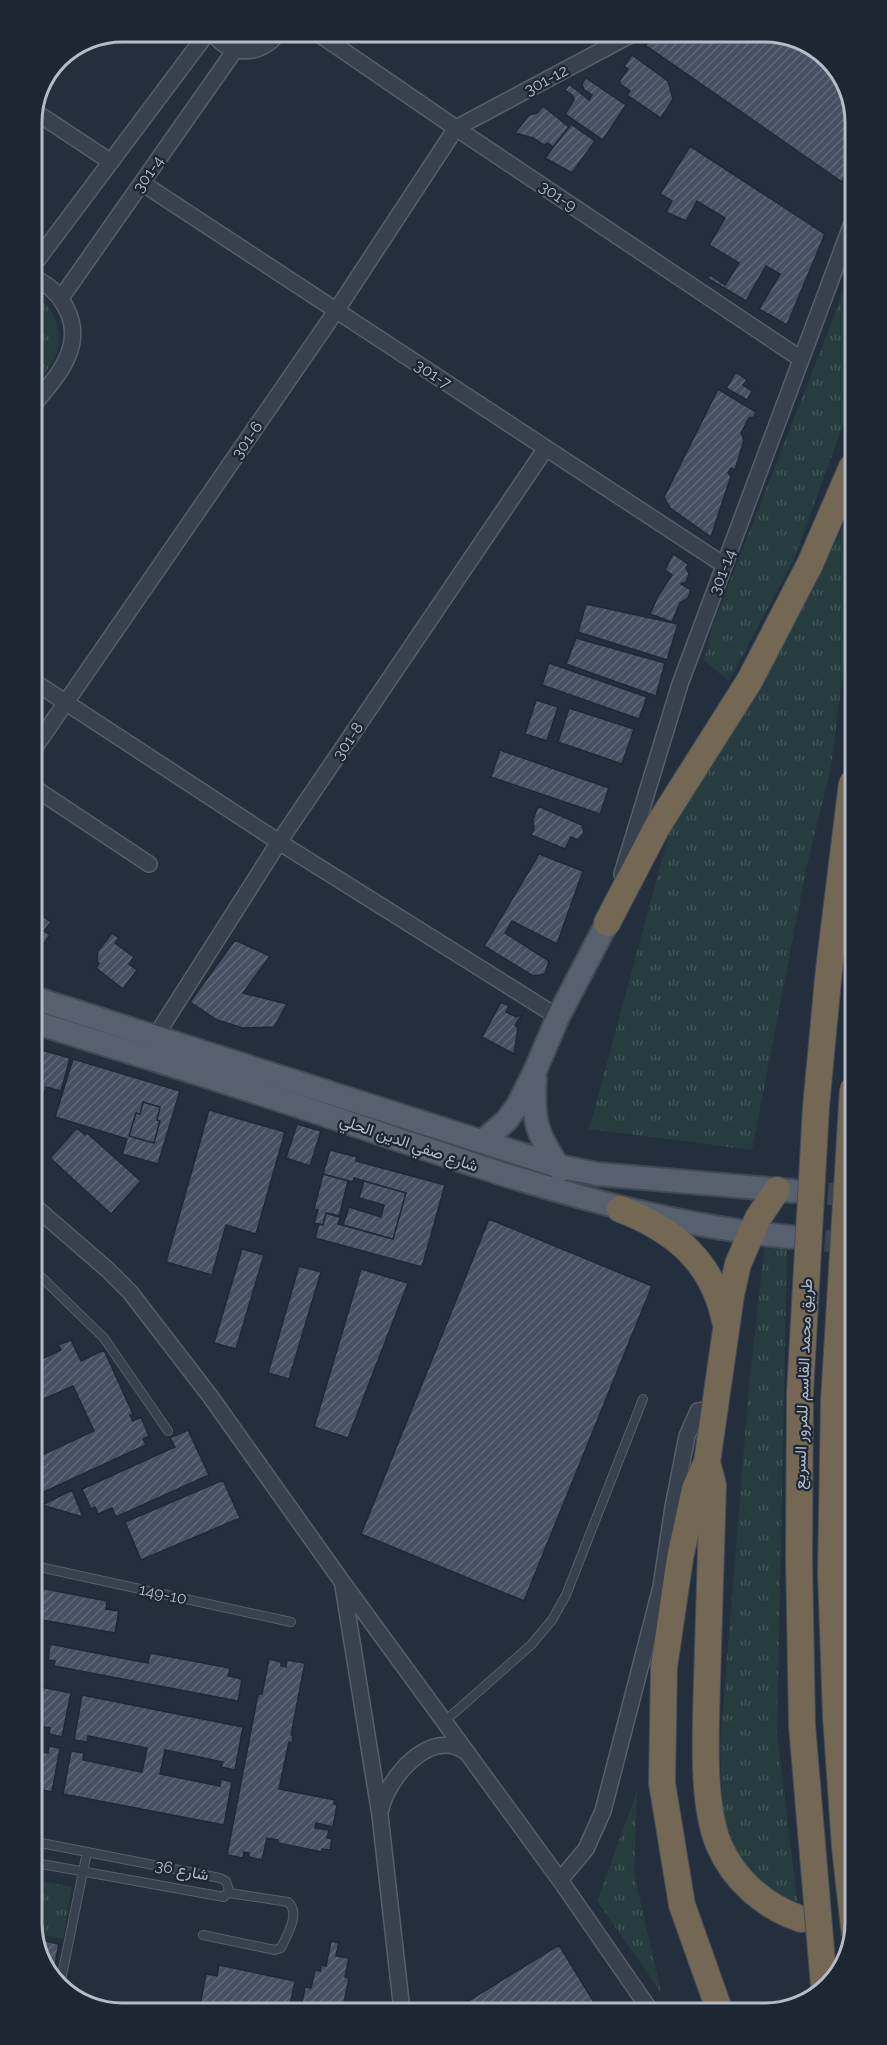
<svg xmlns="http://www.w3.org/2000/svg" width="887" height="2045" viewBox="0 0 887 2045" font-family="Raleway,Vazirmatn,sans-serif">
	<defs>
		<pattern id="grass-tufts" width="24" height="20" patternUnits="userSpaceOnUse" patternTransform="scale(1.5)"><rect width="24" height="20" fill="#263c3f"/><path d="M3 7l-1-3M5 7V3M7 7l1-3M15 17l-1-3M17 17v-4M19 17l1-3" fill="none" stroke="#435659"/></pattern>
		<pattern id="building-hatch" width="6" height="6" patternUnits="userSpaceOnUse" patternTransform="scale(1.5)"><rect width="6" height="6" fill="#455162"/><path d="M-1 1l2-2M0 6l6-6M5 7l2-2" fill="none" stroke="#5d6877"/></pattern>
	</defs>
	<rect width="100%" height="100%" fill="#242f3e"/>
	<path fill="url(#grass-tufts)" d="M 851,266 L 851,403 L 795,557 L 729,681 L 704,661 L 712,627 L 833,319 Z
		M 32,294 C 54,304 64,331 56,354 C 51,367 40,379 32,390 Z
		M 852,503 L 852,600 L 831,767 L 807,865 L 752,1150 L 589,1129 L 673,819 L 766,675 L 805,604 L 840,533 Z
		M 765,1243 L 787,1250 L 777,1734 L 798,1907 L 769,1888 L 740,1858 L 723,1816 L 720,1745 L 749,1386 Z
		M 637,1791 L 634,1873 L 661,1992 L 597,1901 Z
		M 36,1880 L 72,1887 L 63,1939 L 36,1934 Z"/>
	<path fill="url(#building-hatch)" stroke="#1f2835" stroke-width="1.5" d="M 669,32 L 771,32 L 820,50 L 851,93 L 851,160 L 842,182 L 645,45 Z
		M 632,55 L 668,81 L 673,99 L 661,118 L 627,95 L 630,91 L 620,84 L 620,80 L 628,69 L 624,66 Z
		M 586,78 L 626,105 L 603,140 L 565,114 L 574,100 L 573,96 L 565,90 L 569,84 L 589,100 L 592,95 L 584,90 L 582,84 Z
		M 543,106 L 569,127 L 553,147 L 548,143 L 544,145 L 533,138 L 515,133 L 529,115 L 537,113 Z
		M 571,124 L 595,141 L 572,173 L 545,158 Z
		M 690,146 L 825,234 L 787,325 L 759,309 L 780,274 L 766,266 L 746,301 L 707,278 L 710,275 L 725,285 L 739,263 L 709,245 L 725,218 L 697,201 L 686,221 L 666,212 L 672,201 L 660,194 Z
		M 736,372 L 747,380 L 743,385 L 752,391 L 747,400 L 726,388 Z
		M 718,389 L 756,412 L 754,417 L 749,418 L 741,433 L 744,440 L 735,470 L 731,468 L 728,473 L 731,476 L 711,537 L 670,508 L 664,497 Z
		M 673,554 L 688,564 L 686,568 L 689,574 L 686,582 L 681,584 L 691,590 L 688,598 L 680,603 L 672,622 L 650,614 L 658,596 L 672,575 L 665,570 Z
		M 586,604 L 678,624 L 667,660 L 578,632 Z
		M 576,638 L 665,663 L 656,696 L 566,664 Z
		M 549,663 L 647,697 L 639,719 L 542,685 Z
		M 536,700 L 558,707 L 547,741 L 525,734 Z
		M 569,708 L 634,729 L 622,764 L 558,742 Z
		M 500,750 L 609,788 L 600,814 L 491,777 Z
		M 538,806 L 582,825 L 584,833 L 578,840 L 571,837 L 565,849 L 531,835 L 534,829 L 533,820 Z
		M 539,854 L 583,871 L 557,944 L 512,921 L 505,933 L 549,961 L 545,974 L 533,976 L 484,946 Z
		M 41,915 L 51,922 L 44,931 L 50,935 L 34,958 L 34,925 Z
		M 112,933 L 119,938 L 115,943 L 134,957 L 129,964 L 137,970 L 123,989 L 96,968 L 99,963 L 97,962 L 98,951 Z
		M 235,940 L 270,956 L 243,993 L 287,1004 L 274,1027 L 243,1028 L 217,1020 L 190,1002 Z
		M 501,1002 L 509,1006 L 506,1012 L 516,1017 L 522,1015 L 515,1025 L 518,1028 L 514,1054 L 482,1037 Z
		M 34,1048 L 70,1058 L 61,1091 L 46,1087 L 34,1127 Z
		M 73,1059 L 180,1091 L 158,1164 L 122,1154 L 127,1139 L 55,1117 Z
		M 143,1102 L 160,1107 L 157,1120 L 160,1121 L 154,1143 L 129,1136 L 136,1113 L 140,1114 Z
		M 209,1110 L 285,1132 L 256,1234 L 226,1225 L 212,1275 L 166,1262 Z
		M 297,1124 L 321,1131 L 310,1166 L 286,1158 Z
		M 77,1128 L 85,1135 L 87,1133 L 141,1181 L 111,1214 L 50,1158 Z
		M 330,1150 L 357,1157 L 356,1161 L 445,1185 L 422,1267 L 315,1238 L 319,1224 L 323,1225 L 326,1213 L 341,1216 L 338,1224 L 393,1239 L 406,1193 L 354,1178 L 353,1182 L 323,1174 Z
		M 323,1174 L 348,1181 L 339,1217 L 326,1213 L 323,1225 L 314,1223 L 318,1210 L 314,1209 Z
		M 364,1181 L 406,1193 L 393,1239 L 343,1225 L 349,1207 L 381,1217 L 384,1205 L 359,1198 Z
		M 489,1219 L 652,1286 L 524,1601 L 361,1534 Z
		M 242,1249 L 264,1255 L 236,1349 L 214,1343 Z
		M 299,1266 L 321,1272 L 289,1379 L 268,1373 Z
		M 361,1269 L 408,1283 L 348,1438 L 314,1427 Z
		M 71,1340 L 81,1361 L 104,1350 L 133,1414 L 130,1415 L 133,1421 L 141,1417 L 149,1436 L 143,1439 L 146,1445 L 35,1496 L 35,1458 L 94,1431 L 73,1386 L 35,1403 L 35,1362 L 61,1350 L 58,1345 Z
		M 188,1430 L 209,1475 L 116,1517 L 112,1508 L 98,1514 L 95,1507 L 91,1509 L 82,1489 L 175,1447 L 170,1438 Z
		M 223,1480 L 240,1518 L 141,1560 L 125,1522 Z
		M 72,1490 L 83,1517 L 42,1505 Z
		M 35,1587 L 107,1601 L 106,1609 L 119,1611 L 115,1633 L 36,1619 Z
		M 50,1644 L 148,1663 L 150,1653 L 230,1668 L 228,1676 L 242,1679 L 238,1701 L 54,1666 L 55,1661 L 48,1660 Z
		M 269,1659 L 281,1662 L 281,1666 L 286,1667 L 287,1660 L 305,1663 L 291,1735 L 293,1735 L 292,1743 L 289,1742 L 279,1789 L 335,1800 L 334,1804 L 337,1805 L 333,1827 L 316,1823 L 315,1828 L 329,1830 L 327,1838 L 332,1839 L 330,1850 L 322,1849 L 322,1852 L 278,1843 L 278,1840 L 267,1838 L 262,1860 L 249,1857 L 249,1853 L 244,1852 L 243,1858 L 227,1855 L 258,1694 L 262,1694 Z
		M 36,1686 L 71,1693 L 62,1737 L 49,1734 L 50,1728 L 36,1726 Z
		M 82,1695 L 243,1727 L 235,1770 L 221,1767 L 223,1762 L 165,1750 L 160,1774 L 220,1786 L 221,1779 L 232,1782 L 224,1825 L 63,1794 L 71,1751 L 84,1753 L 83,1760 L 142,1772 L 147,1748 L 88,1736 L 87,1742 L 74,1740 Z
		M 49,1746 L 60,1748 L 52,1792 L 36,1789 L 36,1750 L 48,1753 Z
		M 36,1939 L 59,1944 L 53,1975 L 36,1952 Z
		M 331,1941 L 339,1943 L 336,1956 L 349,1958 L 345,1977 L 349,1978 L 342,2012 L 233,2012 L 200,2005 L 206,1974 L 217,1976 L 219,1965 L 295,1981 L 290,2006 L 301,2008 L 305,1987 L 311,1988 L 315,1970 L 320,1971 L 321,1965 L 326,1966 Z
		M 559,1945 L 597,2007 L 593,2010 L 452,2011 Z"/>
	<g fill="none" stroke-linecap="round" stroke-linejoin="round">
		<path stroke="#3a4453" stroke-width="22" stroke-dasharray="22 11" stroke-linecap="butt" d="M 795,1191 L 854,1196
			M 792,1238 L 854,1243"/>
		<path stroke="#3a4453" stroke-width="26" stroke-dasharray="26 13" stroke-linecap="butt" d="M 801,1919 L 829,1924 L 855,1922"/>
		<g stroke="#565f6c" stroke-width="10">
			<path id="lane" d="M 35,1271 L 104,1338 L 168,1431
				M 35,1566 L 291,1622
				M 445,1721 L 531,1645 L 552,1620 L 566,1595 L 643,1399
				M 36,1842 L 220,1878 L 226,1881 L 229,1890 L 224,1897 L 36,1863
				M 203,1935 L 275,1950 L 281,1948 C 287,1935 301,1913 288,1902 L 229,1893
				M 60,1985 L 87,1852"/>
		</g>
		<g stroke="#565f6c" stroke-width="18">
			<path id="street" d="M 212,32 C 229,57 261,57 279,32
				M 316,32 L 456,128 L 801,359
				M 34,111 L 111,162
				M 142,183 L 724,565
				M 32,267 L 208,32
				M 32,277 C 61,289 81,321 69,353 C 62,373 45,390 32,407
				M 61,298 L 235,50
				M 33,681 L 279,842 L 558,1017
				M 33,750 L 336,311 L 456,128 L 636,32
				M 33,787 L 149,864
				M 622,874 L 680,684 L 851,226
				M 155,1037 L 279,842 L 546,448
				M 34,1206 L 108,1270 L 130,1292 L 210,1396 L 343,1583 L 560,1880 L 650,2010
				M 343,1586 L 380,1815 L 402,2011
				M 381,1809 C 388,1777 431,1727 466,1752
				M 560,1880 L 586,1849 L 603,1811 L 661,1587 L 673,1507 L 687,1436 L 698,1411 L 713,1409"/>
		</g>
		<g stroke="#414a57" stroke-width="26">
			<path id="primary" d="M 34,998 L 558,1166 L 597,1174 L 793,1191
				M 34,1022 C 142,1056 250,1089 358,1126 C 500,1174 640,1223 790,1237
				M 535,1078 C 532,1120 537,1136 561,1170
				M 482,1142 L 506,1121 L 518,1105 L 535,1071 L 558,1017 L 607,923"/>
		</g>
		<g stroke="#434c59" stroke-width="28">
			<path id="highway" d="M 607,923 L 657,827 L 750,680 L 810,564 L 852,467
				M 620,1209 C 675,1230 713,1262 725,1321
				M 707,1462 L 713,1485 C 711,1551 709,1616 707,1681 C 706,1727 701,1803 719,1845 C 734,1880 765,1907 801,1919
				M 719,2009 L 682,1905 L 662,1783 L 664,1667 L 680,1558 L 695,1489 L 707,1462 L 731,1295 L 738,1264 L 758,1218 L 777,1190"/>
		</g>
		<use href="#lane" stroke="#38414e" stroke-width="8"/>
		<use href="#street" stroke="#38414e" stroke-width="15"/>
		<use href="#primary" stroke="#56606e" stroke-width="22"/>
		<use href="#highway" stroke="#746855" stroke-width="26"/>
		<g stroke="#434c59" stroke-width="28" stroke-linecap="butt">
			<path id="highway-bridge" d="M 853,1089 L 834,1401 L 831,1572 L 836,1716 L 845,1847 L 854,1928
				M 824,1986 L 802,1725 L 799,1557 L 800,1393 L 816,1107 L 829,969 L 852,783"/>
		</g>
		<use href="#highway-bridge" stroke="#746855" stroke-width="26"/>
	</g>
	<g text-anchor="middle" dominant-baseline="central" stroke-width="4.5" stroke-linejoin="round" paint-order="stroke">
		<g font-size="16" fill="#b4bcc9" stroke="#1d2633">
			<text transform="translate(546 80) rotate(-28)">301-12</text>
			<text transform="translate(148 174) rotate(-55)">301-4</text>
			<text transform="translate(558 196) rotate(34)">301-9</text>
			<text transform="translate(433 374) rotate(33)">301-7</text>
			<text transform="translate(247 440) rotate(-55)">301-6</text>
			<text transform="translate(722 572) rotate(-69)">301-14</text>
			<text transform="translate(348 741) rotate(-56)">301-8</text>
			<text transform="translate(409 1143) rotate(19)">شارع صفي الدين الحلي</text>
			<text transform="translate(803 1384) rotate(-88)">طريق محمد القاسم للمرور السريع</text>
			<text transform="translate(163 1594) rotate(12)">149-10</text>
			<text transform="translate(182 1870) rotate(11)">شارع 36</text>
		</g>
	</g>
	<path d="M0 0H887V2045H0ZM122 42H765A80 80 0 0 1 845 122V1923A80 80 0 0 1 765 2003H122A80 80 0 0 1 42 1923V122A80 80 0 0 1 122 42Z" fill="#1d2633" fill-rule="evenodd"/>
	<path fill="none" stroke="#b4bcc9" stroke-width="3" d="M122 42H765A80 80 0 0 1 845 122V1923A80 80 0 0 1 765 2003H122A80 80 0 0 1 42 1923V122A80 80 0 0 1 122 42Z"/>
</svg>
